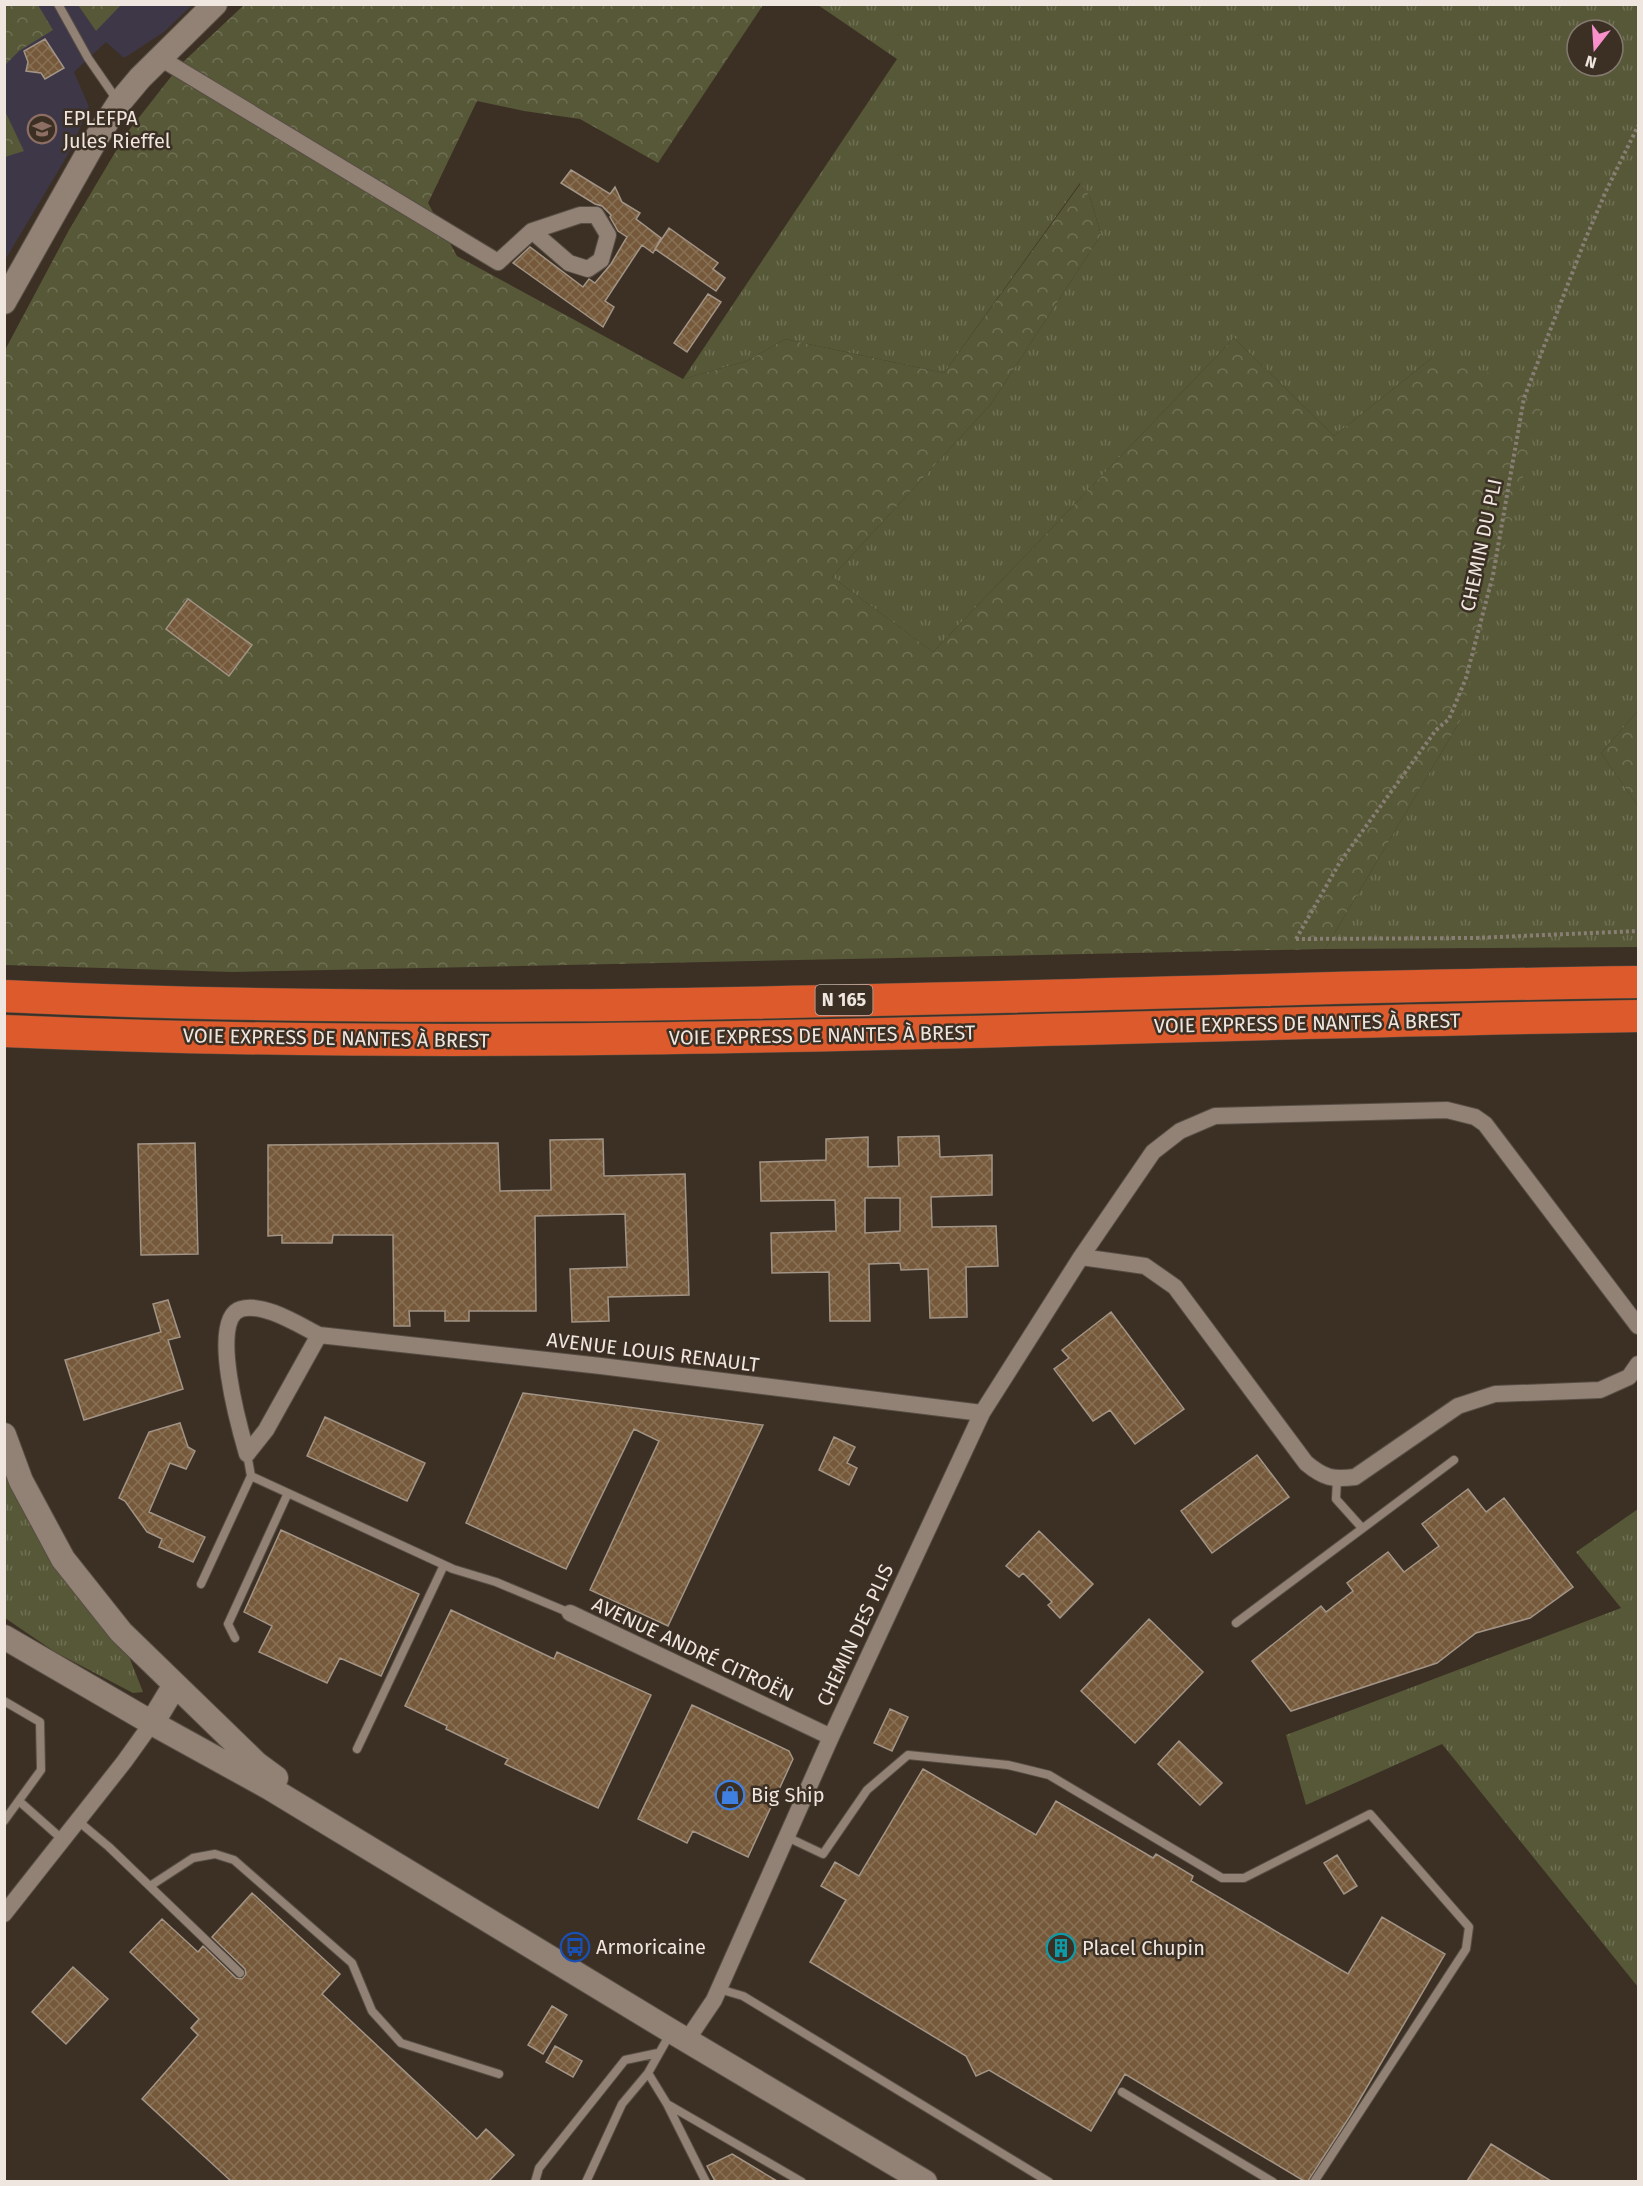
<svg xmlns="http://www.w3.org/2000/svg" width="1643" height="2186" viewBox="0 0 1643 2186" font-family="'Fira Sans',sans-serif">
	<defs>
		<pattern id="grass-tufts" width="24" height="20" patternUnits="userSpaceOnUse" patternTransform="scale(1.5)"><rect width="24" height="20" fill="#565837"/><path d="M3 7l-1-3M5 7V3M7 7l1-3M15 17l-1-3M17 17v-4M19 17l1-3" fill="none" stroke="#6f7054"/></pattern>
		<pattern id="forest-crowns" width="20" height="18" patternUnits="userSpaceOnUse" patternTransform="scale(1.5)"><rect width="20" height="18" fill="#565837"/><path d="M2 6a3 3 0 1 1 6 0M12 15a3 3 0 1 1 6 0" fill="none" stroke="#6f7054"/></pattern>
		<pattern id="building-cross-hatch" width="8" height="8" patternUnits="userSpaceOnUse" patternTransform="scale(1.5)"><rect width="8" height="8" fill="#75593a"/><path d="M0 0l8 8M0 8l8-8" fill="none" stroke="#897156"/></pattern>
	</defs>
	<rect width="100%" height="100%" fill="#3c3025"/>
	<path fill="#3d3748" d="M 5,5 L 192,5 L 164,32 L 124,58 L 106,42 L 74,72 L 89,107 L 70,151 L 5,260 Z"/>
	<path fill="url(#grass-tufts)" fill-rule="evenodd" d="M 818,5 L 1638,5 L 1638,711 L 1601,753 L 1638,806 L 1638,947 L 1325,949 L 1460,721 L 1432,358 L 1334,436 L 1234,338 L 933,652 L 832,577 L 991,404 L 1101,235 L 1090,197 L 1080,183 L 944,373 L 785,339 L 747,361 L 683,379 L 897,59 ZM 1577,30 L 1613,30 L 1613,66 L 1577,66 Z
		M 4,1464 L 128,1654 L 143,1692 L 133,1693 L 55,1652 L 5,1618 Z
		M 1638,1509 L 1638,1987 L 1442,1744 L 1306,1805 L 1286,1735 L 1621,1608 L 1576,1552 Z"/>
	<path fill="url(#forest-crowns)" d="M 5,4 L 38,5 L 53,30 L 19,51 L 5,65 Z
		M 78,5 L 121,5 L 96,31 Z
		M 244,5 L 763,5 L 658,163 L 580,119 L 524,111 L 477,101 L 428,203 L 457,256 L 683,379 L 747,361 L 785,339 L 944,373 L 1081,183 L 1090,197 L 1101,235 L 991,404 L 832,577 L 933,652 L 1234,338 L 1334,436 L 1432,358 L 1546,388 L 1460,721 L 1325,949 L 233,972 L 5,965 L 5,350 L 69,230 L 126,134 L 181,64 Z
		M 4,109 L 24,151 L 5,157 L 4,157 Z
		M 1638,711 L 1638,806 L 1601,753 Z"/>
	<path fill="url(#building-cross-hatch)" stroke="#a29486" stroke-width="1.5" fill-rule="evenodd" d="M 45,39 L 64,68 L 45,79 L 41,73 L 26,71 L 28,62 L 24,51 Z
		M 571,170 L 610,194 L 615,187 L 622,202 L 640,213 L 636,219 L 661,238 L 653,253 L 642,245 L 605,301 L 614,307 L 603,327 L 513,263 L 530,247 L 583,287 L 589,279 L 595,283 L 611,264 L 627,237 L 618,231 L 610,217 L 611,215 L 602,206 L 595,204 L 561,183 Z
		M 669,228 L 718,263 L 713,269 L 725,278 L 716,291 L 655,249 Z
		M 708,294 L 721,302 L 687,352 L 674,343 Z
		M 188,599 L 252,645 L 229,676 L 166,629 Z
		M 939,1136 L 940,1157 L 992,1155 L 992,1195 L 931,1197 L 932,1227 L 996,1226 L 998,1266 L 966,1267 L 967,1317 L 930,1318 L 928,1269 L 901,1270 L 900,1263 L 869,1264 L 870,1321 L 830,1321 L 829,1272 L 772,1273 L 771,1233 L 836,1231 L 835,1200 L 761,1201 L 760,1162 L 826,1160 L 826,1139 L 868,1137 L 868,1167 L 899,1166 L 898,1137 ZM 865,1198 L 900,1198 L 900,1231 L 865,1233 Z
		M 603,1139 L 604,1176 L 685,1174 L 689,1295 L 608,1297 L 609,1321 L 572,1322 L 570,1269 L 627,1267 L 625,1214 L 535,1216 L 536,1311 L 469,1311 L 469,1321 L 445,1321 L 445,1311 L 409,1311 L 410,1326 L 394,1326 L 393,1235 L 333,1235 L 332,1243 L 282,1243 L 282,1235 L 268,1236 L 268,1145 L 498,1143 L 500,1191 L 551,1190 L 550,1140 Z
		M 195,1143 L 198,1254 L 141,1255 L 138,1144 Z
		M 168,1300 L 180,1337 L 168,1340 L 183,1389 L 84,1420 L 65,1360 L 161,1332 L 153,1304 Z
		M 1111,1312 L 1184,1409 L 1135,1444 L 1110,1410 L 1093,1421 L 1054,1369 L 1069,1358 L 1062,1350 Z
		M 523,1393 L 763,1425 L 668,1626 L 590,1590 L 659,1441 L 634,1429 L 566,1569 L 466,1523 Z
		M 325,1417 L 425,1463 L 407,1501 L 307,1456 Z
		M 180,1423 L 188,1447 L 195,1451 L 186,1469 L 170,1463 L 149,1512 L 205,1537 L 193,1562 L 159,1547 L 162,1539 L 147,1532 L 125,1501 L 119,1498 L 149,1432 Z
		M 834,1437 L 855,1447 L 847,1463 L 857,1468 L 849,1485 L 819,1470 Z
		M 1257,1455 L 1289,1497 L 1212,1553 L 1181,1511 Z
		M 1468,1489 L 1486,1512 L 1504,1498 L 1573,1587 L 1530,1618 L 1476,1633 L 1437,1663 L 1291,1711 L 1252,1661 L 1321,1606 L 1326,1612 L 1353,1591 L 1347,1583 L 1388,1552 L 1404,1572 L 1439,1546 L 1422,1524 Z
		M 281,1530 L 419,1594 L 381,1676 L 340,1658 L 327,1683 L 259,1652 L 272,1626 L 244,1612 Z
		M 1039,1531 L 1093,1584 L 1060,1618 L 1048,1605 L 1052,1602 L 1023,1573 L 1019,1577 L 1006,1566 Z
		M 451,1610 L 554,1659 L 557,1652 L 651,1695 L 598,1808 L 505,1764 L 508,1759 L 446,1729 L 447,1726 L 405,1706 Z
		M 1149,1619 L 1203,1672 L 1135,1743 L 1081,1691 Z
		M 692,1705 L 789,1751 L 793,1759 L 748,1857 L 693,1831 L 687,1843 L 638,1819 Z
		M 890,1709 L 908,1717 L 892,1751 L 874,1743 Z
		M 1179,1741 L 1222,1783 L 1200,1805 L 1158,1764 Z
		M 923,1769 L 1036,1835 L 1056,1801 L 1153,1858 L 1156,1854 L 1193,1876 L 1191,1881 L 1348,1974 L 1382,1917 L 1445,1954 L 1350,2116 L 1308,2181 L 1304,2181 L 1125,2074 L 1091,2131 L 989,2070 L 976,2076 L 966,2056 L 810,1962 L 846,1900 L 821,1886 L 835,1862 L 859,1876 Z
		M 1337,1855 L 1357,1886 L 1344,1894 L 1324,1863 Z
		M 252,1893 L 340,1974 L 322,1994 L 477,2139 L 486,2129 L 514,2155 L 489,2181 L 231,2181 L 142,2099 L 198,2035 L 191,2028 L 199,2019 L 130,1952 L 162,1919 L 198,1952 L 203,1946 L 236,1978 L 242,1979 L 246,1974 L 245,1969 L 212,1937 Z
		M 73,1967 L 108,1999 L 66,2044 L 32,2012 Z
		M 552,2006 L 567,2015 L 543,2054 L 528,2045 Z
		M 555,2046 L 582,2061 L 573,2077 L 546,2062 Z
		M 1491,2144 L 1551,2181 L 1467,2181 Z
		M 732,2154 L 777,2181 L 715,2181 L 707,2166 Z"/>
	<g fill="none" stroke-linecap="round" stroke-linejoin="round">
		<g stroke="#584e44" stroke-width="10">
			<path id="lane" d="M 58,4 L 88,58 L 117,100
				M 247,1454 L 251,1476 L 453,1569 L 496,1582 L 570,1613
				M 1337,1479 L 1336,1499 L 1362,1528
				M 201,1584 L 251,1476
				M 1236,1623 L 1454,1460
				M 235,1638 L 228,1624 L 288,1493
				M 4,1701 L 40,1722 L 41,1770 L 4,1821
				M 357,1749 L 444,1565
				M 19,1801 L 63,1840
				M 78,1821 L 109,1847 L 240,1973
				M 787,1837 L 823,1854 L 867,1790 L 908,1755 L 1008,1765 L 1049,1775 L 1222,1878 L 1244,1878 L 1370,1814 L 1469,1927 L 1466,1949 L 1314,2182
				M 150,1886 L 193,1858 L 215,1854 L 234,1860 L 352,1963 L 372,2011 L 401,2043 L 499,2074
				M 719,1989 L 743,1996 L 1049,2182
				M 648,2073 L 667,2104 L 802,2182
				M 1122,2092 L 1273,2182
				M 667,2104 L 706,2182
				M 535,2182 L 539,2168 L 625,2060 L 658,2053
				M 586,2182 L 622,2104 L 648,2073 L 670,2034"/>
		</g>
		<g stroke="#584e44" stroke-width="18">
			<path id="street" d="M 160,58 L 498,262 L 532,231 L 580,215 L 596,215 L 608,235 L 601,260 L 588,269 L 569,263 L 532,231
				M 1081,1257 L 1145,1266 L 1175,1287 L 1306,1463 C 1324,1478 1333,1480 1355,1477 L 1458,1406 L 1495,1394 L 1600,1390 L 1629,1377 L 1638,1364
				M 319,1335 L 266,1430 L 247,1454 C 240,1430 208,1318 241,1309 C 263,1302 299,1325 319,1335 L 601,1366 L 982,1413
				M 570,1613 L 831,1737
				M 4,1914 L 124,1762 L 152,1723
				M 687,2040 L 714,2000 L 831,1737 L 982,1413 L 1081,1257 L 1153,1152 L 1180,1131 L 1215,1116 L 1447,1110 L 1475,1117 L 1485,1124 L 1638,1326"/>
		</g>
		<g stroke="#584e44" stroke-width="26">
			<path id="secondary" d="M 4,302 L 97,137 L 119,103 L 140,78 L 215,4
				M 4,1435 L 21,1481 L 63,1559 L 121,1632 L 257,1764 L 276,1778
				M 4,1637 L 152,1723 L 268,1787 L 671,2031 L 925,2182
				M 152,1723 L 175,1685"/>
		</g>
		<g stroke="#584e44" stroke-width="33">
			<path id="highway" d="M 4,996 C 549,1022 1094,989 1638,982
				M 4,1031 C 549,1055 1094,1024 1638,1016"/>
		</g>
		<path stroke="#887e74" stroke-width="4" stroke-dasharray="3 3" stroke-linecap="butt" d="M 1296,939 L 1340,862 L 1436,730 L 1449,719 L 1466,678 L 1493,575 L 1524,398 L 1585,240 L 1606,191 L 1638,126
			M 1296,939 L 1474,938 L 1638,931"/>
		<use href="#lane" stroke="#918275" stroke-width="8"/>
		<use href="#street" stroke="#918275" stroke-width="16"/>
		<use href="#secondary" stroke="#918275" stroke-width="24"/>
		<use href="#highway" stroke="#dc5a2c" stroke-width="32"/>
	</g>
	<defs>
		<g id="school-ring" transform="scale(1.5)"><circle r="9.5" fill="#3c3025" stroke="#8d6e63" stroke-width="1.5"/><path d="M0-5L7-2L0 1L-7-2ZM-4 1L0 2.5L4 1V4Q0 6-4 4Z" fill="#8d6e63"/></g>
		<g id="shop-ring" transform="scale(1.5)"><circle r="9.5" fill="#3c3025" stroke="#3f7fe0" stroke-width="1.5"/><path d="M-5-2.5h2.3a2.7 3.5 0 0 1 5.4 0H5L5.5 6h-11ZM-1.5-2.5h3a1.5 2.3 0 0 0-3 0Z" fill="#3f7fe0"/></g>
		<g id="bus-ring" transform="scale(1.5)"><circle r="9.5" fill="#3c3025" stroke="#1a4fb4" stroke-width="1.5"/><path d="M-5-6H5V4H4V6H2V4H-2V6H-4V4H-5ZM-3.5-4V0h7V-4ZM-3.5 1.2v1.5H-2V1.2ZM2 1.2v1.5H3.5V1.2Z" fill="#1a4fb4"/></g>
		<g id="building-ring" transform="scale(1.5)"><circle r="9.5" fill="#3c3025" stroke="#0f9aa8" stroke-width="1.5"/><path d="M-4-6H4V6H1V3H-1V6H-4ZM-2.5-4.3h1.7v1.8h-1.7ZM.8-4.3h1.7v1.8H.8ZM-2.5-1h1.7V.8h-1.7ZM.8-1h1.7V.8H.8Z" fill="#0f9aa8"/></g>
	</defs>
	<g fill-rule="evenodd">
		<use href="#school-ring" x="42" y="129"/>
		<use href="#shop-ring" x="730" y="1795"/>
		<use href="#bus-ring" x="575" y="1947"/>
		<use href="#building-ring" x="1061" y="1948"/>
	</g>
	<g text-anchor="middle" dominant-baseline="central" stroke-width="5" stroke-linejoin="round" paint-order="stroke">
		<rect fill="#3c3025" stroke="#b9afa7" stroke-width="1.5" x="815.5" y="985" width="57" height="30" rx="4.5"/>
		<g font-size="18" font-weight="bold" fill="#efe6df">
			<text x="844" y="1000">N 165</text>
		</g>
		<g font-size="20" fill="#efe6df" stroke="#3c3025" text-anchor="start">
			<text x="63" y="118">EPLEFPA<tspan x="63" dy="23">Jules Rieffel</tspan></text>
			<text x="751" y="1795">Big Ship</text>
			<text x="596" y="1947">Armoricaine</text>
			<text x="1082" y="1948">Placel Chupin</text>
		</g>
		<g font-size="20" fill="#efe6df" stroke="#3c3025">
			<text transform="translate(1481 545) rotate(-78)">CHEMIN DU PLI</text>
			<text transform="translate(1307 1023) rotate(-1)">VOIE EXPRESS DE NANTES À BREST</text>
			<text transform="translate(822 1035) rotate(-1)">VOIE EXPRESS DE NANTES À BREST</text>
			<text transform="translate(336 1038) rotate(1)">VOIE EXPRESS DE NANTES À BREST</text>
			<text transform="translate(653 1352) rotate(7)">AVENUE LOUIS RENAULT</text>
			<text transform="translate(855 1635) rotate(-65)">CHEMIN DES PLIS</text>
			<text transform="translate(693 1649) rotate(25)">AVENUE ANDRÉ CITROËN</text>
		</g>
	</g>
	<rect width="1643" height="2186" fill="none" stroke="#efe6df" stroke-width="12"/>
	<g transform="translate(1595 48) rotate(197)"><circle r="28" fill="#3c3025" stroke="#84796f" stroke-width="1.5"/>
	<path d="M0-4.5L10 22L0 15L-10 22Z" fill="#f890cb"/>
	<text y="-9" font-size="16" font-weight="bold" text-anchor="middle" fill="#efe6df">N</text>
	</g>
</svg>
